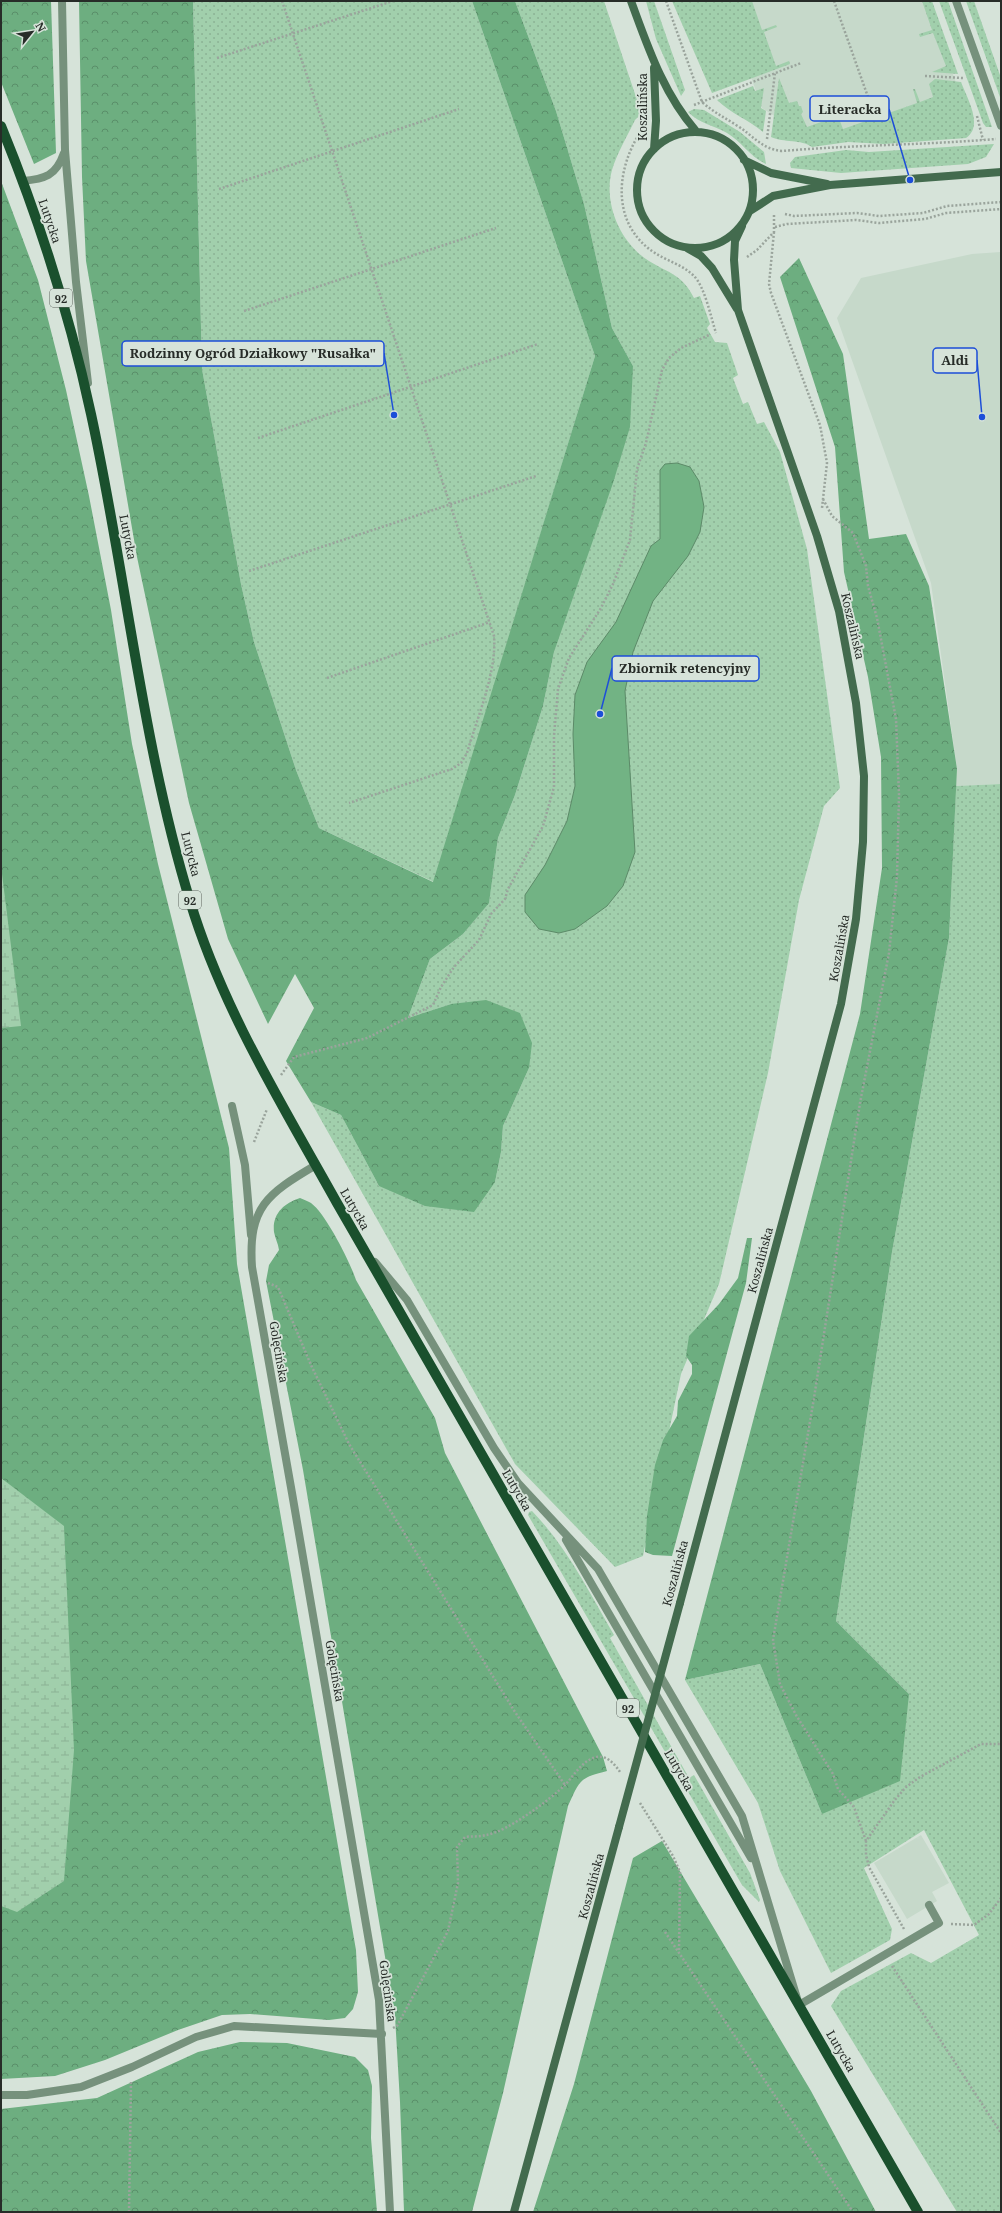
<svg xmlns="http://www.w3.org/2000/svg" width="1002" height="2213" viewBox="0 0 1002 2213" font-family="'Noto Serif',serif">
	<defs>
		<pattern id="grass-dots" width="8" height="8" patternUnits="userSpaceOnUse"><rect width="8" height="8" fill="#a1cfac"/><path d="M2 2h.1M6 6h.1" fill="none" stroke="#8bb294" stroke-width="1.8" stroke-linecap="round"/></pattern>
		<pattern id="forest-crowns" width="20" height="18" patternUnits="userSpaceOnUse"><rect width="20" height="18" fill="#6dae80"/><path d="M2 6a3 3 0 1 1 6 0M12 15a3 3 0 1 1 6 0" fill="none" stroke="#5a8e69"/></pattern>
		<pattern id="wetland-marsh" width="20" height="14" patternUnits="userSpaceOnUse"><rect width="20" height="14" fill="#a1cfac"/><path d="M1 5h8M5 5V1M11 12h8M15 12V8" fill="none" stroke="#8bb294"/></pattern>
	</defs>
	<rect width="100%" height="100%" fill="#d6e3d9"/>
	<path fill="#c6d9ca" d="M 724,1 L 926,1 L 965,107 L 955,122 L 801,133 L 762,108 Z
		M 1001,252 L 1001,784 L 956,786 L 957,769 L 931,583 L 837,318 L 861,278 L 972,254 Z
		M 921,1835 L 949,1883 L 932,1892 L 937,1901 L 907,1919 L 874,1863 Z"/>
	<path fill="url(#grass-dots)" d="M 193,1 L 472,1 L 595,356 L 434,882 L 319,828 L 296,770 L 254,642 L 241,584 L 202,369 Z
		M 515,1 L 604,1 L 638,103 L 640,115 L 635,120 C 627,137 617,153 612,170 C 603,203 620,243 649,261 C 670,274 682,274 694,298 L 700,296 L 710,324 L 707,328 L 715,342 L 727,343 L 738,375 L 733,378 L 743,404 L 748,402 L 757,424 L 764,422 L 780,452 L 807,549 L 840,788 L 824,806 L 799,900 L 768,1073 L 719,1284 L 681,1374 L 643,1556 L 615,1567 L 515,1464 L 311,1102 L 341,1115 L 379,1186 L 495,1182 L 501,1152 L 503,1126 L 529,1068 L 451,1004 L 408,1018 L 430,959 L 463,934 L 489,902 L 498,838 L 515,795 L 543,706 L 554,652 L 633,366 L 612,328 L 584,204 L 556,111 Z
		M 646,1 L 654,1 L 685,90 L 681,96 L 656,39 Z
		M 672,1 L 752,1 L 762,30 L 776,25 L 777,27 L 764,32 L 776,66 L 789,61 L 790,64 L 712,93 Z
		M 922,1 L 932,1 L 958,74 L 932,72 L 946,66 L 933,33 L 920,37 L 919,34 L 932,30 Z
		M 939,1 L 948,1 L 992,127 L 986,127 L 983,123 Z
		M 966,1 L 974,1 L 1001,78 L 1001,100 Z
		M 779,78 L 789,103 L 797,101 L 799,106 L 801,106 L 803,112 L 801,114 L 807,127 L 838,116 L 843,129 L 877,117 L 872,104 L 878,102 L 883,115 L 917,103 L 913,89 L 915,89 L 920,102 L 933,97 L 929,84 L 935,79 L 961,82 C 967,98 984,126 966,138 L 884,144 L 848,142 L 812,147 C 801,139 784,143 771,137 Z
		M 753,86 L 755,91 L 764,88 L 761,108 L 766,111 L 763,132 C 749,120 730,113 717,100 Z
		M 694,109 L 704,110 L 740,132 L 764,152 L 766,164 C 750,157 742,142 727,133 C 713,125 700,124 688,112 Z
		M 994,144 L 986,157 L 968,164 L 841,173 L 791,168 L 790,163 L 795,157 L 846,150 L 869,152 Z
		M 1001,784 L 1001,2212 L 957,2212 L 831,2006 L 841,1991 L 911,1953 L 931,1963 L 979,1935 L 924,1830 L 864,1868 L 892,1929 L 890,1940 L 831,1973 L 780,1871 L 758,1803 L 685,1680 L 760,1664 L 822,1814 L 909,1694 L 836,1621 L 892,1252 L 949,938 L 956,786 Z
		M 532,1511 C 567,1547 589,1592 614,1635 L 610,1638 L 689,1778 L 694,1775 L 750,1873 L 760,1900 L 759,1902 L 742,1885 L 528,1515 L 529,1512 Z"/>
	<path fill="url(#forest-crowns)" d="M 1,1 L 51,1 L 56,153 L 34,164 L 1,82 Z
		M 79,1 L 193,1 L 202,369 L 241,584 L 254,642 L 296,770 L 319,828 L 433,882 L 595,356 L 472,1 L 515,1 L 556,111 L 584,204 L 612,328 L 633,366 L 630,427 L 613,483 L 554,652 L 543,706 L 515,795 L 498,838 L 489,903 L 463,934 L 430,959 L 408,1018 L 451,1004 L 486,1000 L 520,1013 L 532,1043 L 529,1068 L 503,1126 L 501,1152 L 495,1182 L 474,1212 L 425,1206 L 379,1186 L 341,1115 L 311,1102 L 286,1061 L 314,1008 L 295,974 L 268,1024 L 228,939 L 189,803 L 137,557 L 86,261 L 82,177 Z
		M 1,181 L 38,280 L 66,390 L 89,496 L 111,610 L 132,744 L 158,864 L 229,1148 L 237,1264 L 356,1950 L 358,1992 L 353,2009 L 345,2018 L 329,2020 L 250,2014 L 222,2015 L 178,2030 L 105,2060 L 55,2076 L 1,2079 Z
		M 799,258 L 843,354 L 869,539 L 906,534 L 929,586 L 957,769 L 949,938 L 892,1252 L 836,1621 L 909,1694 L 900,1781 L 822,1814 L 760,1664 L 685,1680 L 860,1014 L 882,868 L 881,757 L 868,677 L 844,572 L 835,447 L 780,277 Z
		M 300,1198 C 304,1200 308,1201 311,1203 C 326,1214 350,1262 356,1280 L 435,1418 L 445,1453 L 603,1757 L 607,1771 C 579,1778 580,1780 568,1806 L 503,2093 L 472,2212 L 404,2212 L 400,2102 L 395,2016 L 303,1470 L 266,1281 L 269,1265 L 279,1250 C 278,1243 275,1238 274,1232 C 272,1214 284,1203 300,1198 Z
		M 747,1238 L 752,1238 L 746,1283 L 672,1556 L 653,1555 L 645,1552 L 647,1516 L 655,1465 L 663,1440 L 677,1416 L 678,1401 L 692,1374 L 692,1365 L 686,1356 L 689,1336 L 719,1304 L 738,1278 Z
		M 662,1841 L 811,2091 L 876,2212 L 533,2212 L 574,2084 L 633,1858 Z
		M 240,2042 L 287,2043 L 355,2057 L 368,2070 L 372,2086 L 371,2138 L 377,2212 L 1,2212 L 1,2109 L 97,2098 L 198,2052 Z"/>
	<path fill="url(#wetland-marsh)" d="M 1,866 L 21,1026 L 1,1028 Z
		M 1,1478 L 64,1526 L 74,1750 L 64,1881 L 17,1912 L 1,1906 Z"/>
	<path fill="#72b384" stroke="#5c8a68" d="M 677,463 L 690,467 L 699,481 L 704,507 L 700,532 L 688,556 L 653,601 L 633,652 L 625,691 L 635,852 L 623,886 L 607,906 L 575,929 L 559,933 L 539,929 L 525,912 L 525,895 L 545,865 L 567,821 L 575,786 L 573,734 L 575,695 L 587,662 L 616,622 L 651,546 L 660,539 L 660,470 L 665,464 Z"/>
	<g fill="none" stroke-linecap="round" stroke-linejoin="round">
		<path stroke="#9aa49c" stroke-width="2.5" stroke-dasharray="2 2" stroke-linecap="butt" d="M 282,1 L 494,636 C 497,672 477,718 467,753 L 461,763 L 452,769 L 349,803
			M 666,1 L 702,102 C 713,112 724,117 736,125 C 753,135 761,149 782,151 C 853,145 924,145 996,139
			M 834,1 L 868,97
			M 217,58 L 393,1
			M 925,76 L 963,78
			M 694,105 L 801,63
			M 977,116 L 983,140
			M 641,131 C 616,169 611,222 652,251 C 666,261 682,264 694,276 C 705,287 711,318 716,333
			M 767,139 L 775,73
			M 219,189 L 459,109
			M 785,214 L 794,216 L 857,213 L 879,216 L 923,213 L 947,206 L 1001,202
			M 775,227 L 787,224 L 856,220 L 879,223 L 901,221 L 925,219 L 946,213 L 1001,209
			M 774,232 L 769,284 L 771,293 L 820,425 L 827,463 L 822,508
			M 747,257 L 757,250 L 774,232 L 774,213
			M 244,311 L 496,228
			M 258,438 L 538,344
			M 823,499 L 832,516 L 853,533 L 866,566 L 868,586 L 877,618 L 896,719 L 899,795 L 897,877 L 889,953 L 860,1103 L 814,1398 L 773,1640 L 780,1684 L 796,1715 L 833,1774 L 838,1789 L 854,1807 L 866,1841
			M 249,571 L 536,476
			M 327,678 L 490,622
			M 281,1075 L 294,1057 L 367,1038 L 433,1005 L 441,987 L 454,967 L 479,940 L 491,914 L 505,899 L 508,889 L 543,826 L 554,787 L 554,736 L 558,689 L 569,658 L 601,608 L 613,584 L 630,540 L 637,469 L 646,443 L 662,370 L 669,358 L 681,348 L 709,335
			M 254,1142 L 267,1109
			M 268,1283 L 278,1287 L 311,1365 L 349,1444 L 515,1712 L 565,1785
			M 640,1803 L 673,1856 L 680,1872 L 679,1952
			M 951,1924 L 974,1925 L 989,1914 L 1001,1898
			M 904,1929 L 869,1867 L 866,1855 L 866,1841 L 894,1801 L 906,1787 L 920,1777 L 981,1744 L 1001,1744
			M 665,1932 L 853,2212
			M 892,1966 L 1001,2133
			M 393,2028 L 397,2026 L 448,1931 L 458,1883 L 457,1847 L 465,1837 C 472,1836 479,1837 486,1835 C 507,1832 551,1799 566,1784 C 574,1775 581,1763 593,1758 C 605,1753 614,1763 620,1772
			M 129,2212 L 131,2081"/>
		<path stroke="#76917c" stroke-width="8" d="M 232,1106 L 245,1165 L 251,1235
			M 375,1262 L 407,1300 L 494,1448 L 518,1483 L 598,1569 L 742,1816 L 799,2005 L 939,1923 L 929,1905
			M 566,1540 L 751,1858"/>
		<path stroke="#76917c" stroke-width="8" d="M 62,1 L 65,150 L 76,282 L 88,383
			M 956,1 L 1001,126
			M 22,181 C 45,179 56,176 64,153
			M 316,1165 C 267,1194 248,1207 252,1267 L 292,1493 L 379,2000 L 390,2212
			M 1,2095 L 27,2095 L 81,2087 L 132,2067 L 196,2037 L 234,2026 L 382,2034"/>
		<path stroke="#436b4e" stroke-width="8" d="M 631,1 C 648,47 663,93 696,131
			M637 190a58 58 0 1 1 116 0a58 58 0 1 1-116 0Z
			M 654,149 L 656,121 L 654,68
			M 744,160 L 771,173 L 827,184
			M 750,211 L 773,196 L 830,185 L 1001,172
			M 687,248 L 701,256 L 712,268 L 737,309
			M 680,1603 L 841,1004 L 856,919 L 863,842 L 864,776 L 856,703 L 839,611 L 817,536 L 738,310 L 734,260 L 735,241 L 742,226
			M 514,2212 L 619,1827"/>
		<path stroke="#1a502d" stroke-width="10" d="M 1,126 C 39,219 70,316 91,414 C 126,575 142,744 190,901 C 222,1008 283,1106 337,1203 L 918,2212"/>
		<path stroke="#436b4e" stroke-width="8" d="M 619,1827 L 680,1603"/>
	</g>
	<g text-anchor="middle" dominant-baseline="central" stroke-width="3.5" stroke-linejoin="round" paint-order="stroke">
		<g fill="#d6e3d9" stroke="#5c635d" stroke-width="1">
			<rect x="50" y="289" width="22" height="18" rx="3"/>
			<rect x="179" y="891" width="22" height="18" rx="3"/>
			<rect x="617" y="1699" width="22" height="18" rx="3"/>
		</g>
		<g font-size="11" font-weight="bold" fill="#272c28">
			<text x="61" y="298">92</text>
			<text x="190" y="900">92</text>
			<text x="628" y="1708">92</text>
		</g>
		<g font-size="12" fill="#272c28" stroke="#d6e3d9">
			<text transform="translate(642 107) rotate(-90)">Koszalińska</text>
			<text transform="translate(50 221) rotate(71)">Lutycka</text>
			<text transform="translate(128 537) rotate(79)">Lutycka</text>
			<text transform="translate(853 626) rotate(77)">Koszalińska</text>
			<text transform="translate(191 854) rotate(76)">Lutycka</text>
			<text transform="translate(839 948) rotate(-80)">Koszalińska</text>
			<text transform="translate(355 1209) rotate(60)">Lutycka</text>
			<text transform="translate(760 1260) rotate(-75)">Koszalińska</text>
			<text transform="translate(279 1352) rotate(80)">Golęcińska</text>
			<text transform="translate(517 1490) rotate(60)">Lutycka</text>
			<text transform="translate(675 1573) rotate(-75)">Koszalińska</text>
			<text transform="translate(335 1671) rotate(80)">Golęcińska</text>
			<text transform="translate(679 1770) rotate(60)">Lutycka</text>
			<text transform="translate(591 1886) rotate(-75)">Koszalińska</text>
			<text transform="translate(388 1991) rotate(82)">Golęcińska</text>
			<text transform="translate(841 2051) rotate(60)">Lutycka</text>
		</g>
	</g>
	<path fill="none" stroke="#1d4ed8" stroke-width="1.5" d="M910 180L889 109M394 415L384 353M982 417L977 360M600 714L612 668"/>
	<g fill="#1d4ed8" stroke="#d6e3d9" stroke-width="1.5">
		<circle cx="910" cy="180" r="4"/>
		<circle cx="394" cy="415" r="4"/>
		<circle cx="982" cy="417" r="4"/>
		<circle cx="600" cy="714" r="4"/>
	</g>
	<g fill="#d6e3d9" stroke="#1d4ed8" stroke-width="1.5">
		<rect x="810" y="96" width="79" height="25" rx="4"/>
		<rect x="122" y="341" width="262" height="25" rx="4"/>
		<rect x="933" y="348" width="44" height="25" rx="4"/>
		<rect x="612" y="656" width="147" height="25" rx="4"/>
	</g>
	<g font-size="13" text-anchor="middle" font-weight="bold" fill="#272c28">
		<text x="850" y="114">Literacka</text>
		<text x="253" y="358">Rodzinny Ogród Działkowy "Rusałka"</text>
		<text x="955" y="365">Aldi</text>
		<text x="685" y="673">Zbiornik retencyjny</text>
	</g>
	<rect width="1002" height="2213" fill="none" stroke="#272c28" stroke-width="4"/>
	<g transform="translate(32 32) rotate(60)" stroke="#d6e3d9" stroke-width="3" paint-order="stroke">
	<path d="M0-3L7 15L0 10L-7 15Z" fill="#272c28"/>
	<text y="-6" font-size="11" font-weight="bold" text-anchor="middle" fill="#272c28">N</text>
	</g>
</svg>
